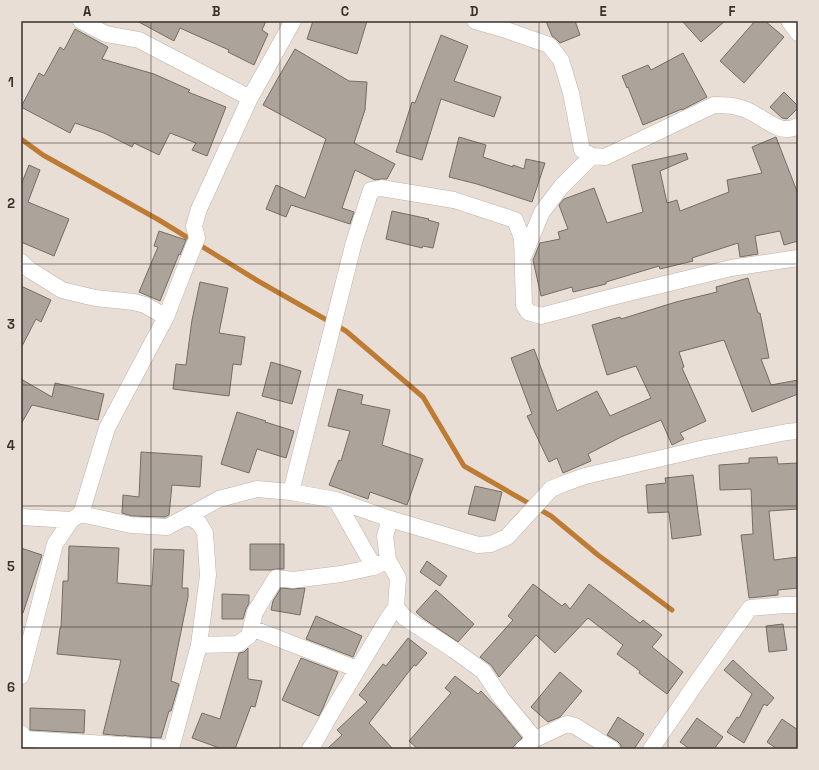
<svg xmlns="http://www.w3.org/2000/svg" width="819" height="770" viewBox="0 0 819 770" font-family="'Space Grotesk',sans-serif">
	<rect width="100%" height="100%" fill="#e8ded5"/>
	<g fill="none" stroke-linecap="round" stroke-linejoin="round">
		<path stroke="#be7b33" stroke-width="5" d="M 21,139 L 43,155 L 159,220 L 258,281 L 346,331 L 423,397 L 464,466 L 551,516 L 598,555 L 672,610"/>
	</g>
	<path fill="#aca39b" stroke="#756d65" d="M 137,21 L 266,21 L 262,30 L 268,34 L 254,65 L 228,52 L 229,50 L 180,28 L 174,41 Z
		M 313,21 L 367,21 L 357,54 L 307,39 Z
		M 546,21 L 575,21 L 580,35 L 560,43 L 556,39 L 552,36 Z
		M 682,21 L 725,21 L 701,42 Z
		M 755,21 L 765,21 L 784,37 L 744,83 L 720,61 Z
		M 75,29 L 108,47 L 102,59 L 154,74 L 190,90 L 188,92 L 226,107 L 207,156 L 192,150 L 196,143 L 170,133 L 159,155 L 134,143 L 132,147 L 104,133 L 75,123 L 70,133 L 21,107 L 39,73 L 44,76 L 60,47 L 64,50 Z
		M 441,35 L 468,46 L 454,81 L 501,97 L 494,117 L 441,99 L 422,160 L 396,152 L 412,102 L 415,103 Z
		M 295,49 L 349,81 L 367,82 L 365,110 L 354,143 L 395,164 L 387,179 L 382,179 L 375,180 L 355,170 L 342,208 L 354,212 L 350,224 L 291,205 L 286,217 L 266,209 L 276,185 L 305,198 L 326,139 L 263,105 L 278,78 Z
		M 683,53 L 707,97 L 682,110 L 682,109 L 643,125 L 628,87 L 627,88 L 622,76 L 648,65 L 651,70 Z
		M 784,92 L 798,106 L 798,108 L 787,119 L 782,118 L 770,107 Z
		M 459,137 L 486,145 L 483,157 L 513,167 L 513,165 L 524,169 L 526,159 L 545,163 L 532,202 L 477,184 L 449,177 Z
		M 776,137 L 798,194 L 798,241 L 784,245 L 780,231 L 755,236 L 758,254 L 740,257 L 738,243 L 692,258 L 693,261 L 660,269 L 659,266 L 606,282 L 606,284 L 573,292 L 572,287 L 541,296 L 533,260 L 540,243 L 560,239 L 558,232 L 568,229 L 559,205 L 564,199 L 594,188 L 607,223 L 643,212 L 632,165 L 686,153 L 688,159 L 660,171 L 667,203 L 677,200 L 680,211 L 729,192 L 727,180 L 762,173 L 752,147 Z
		M 29,165 L 40,170 L 28,202 L 69,219 L 54,256 L 21,242 L 21,185 Z
		M 392,211 L 429,219 L 428,220 L 439,223 L 433,248 L 423,246 L 422,248 L 386,239 Z
		M 159,231 L 186,240 L 180,255 L 179,254 L 160,301 L 139,292 L 158,247 L 154,246 Z
		M 748,278 L 758,313 L 760,313 L 769,358 L 761,359 L 771,385 L 798,380 L 798,394 L 752,412 L 724,340 L 679,352 L 684,367 L 682,368 L 706,421 L 680,433 L 684,439 L 672,445 L 661,420 L 621,437 L 588,454 L 591,461 L 563,473 L 557,458 L 549,462 L 527,416 L 532,414 L 511,358 L 534,349 L 557,411 L 597,391 L 610,416 L 651,398 L 636,366 L 607,375 L 592,325 L 620,317 L 621,319 L 676,302 L 717,292 L 716,287 Z
		M 200,282 L 228,288 L 219,333 L 245,337 L 241,365 L 233,364 L 229,396 L 173,389 L 176,364 L 186,365 L 192,320 Z
		M 21,286 L 51,300 L 41,322 L 36,319 L 21,348 Z
		M 271,362 L 301,371 L 292,404 L 262,396 Z
		M 21,379 L 52,397 L 55,383 L 104,394 L 98,420 L 32,405 L 21,424 Z
		M 338,389 L 363,395 L 361,404 L 390,410 L 382,445 L 423,459 L 407,505 L 370,492 L 368,499 L 329,485 L 339,460 L 341,461 L 350,431 L 328,426 Z
		M 237,412 L 266,421 L 265,422 L 294,431 L 286,458 L 257,449 L 249,473 L 221,464 Z
		M 141,452 L 202,456 L 200,487 L 172,485 L 169,515 L 165,517 L 132,516 L 122,513 L 123,495 L 139,497 Z
		M 777,457 L 778,464 L 798,463 L 798,509 L 769,511 L 774,560 L 798,557 L 798,588 L 778,590 L 778,595 L 749,598 L 741,535 L 753,534 L 751,489 L 720,490 L 719,465 L 749,463 L 749,458 Z
		M 693,475 L 701,535 L 672,539 L 669,512 L 648,513 L 646,485 L 666,483 L 665,478 Z
		M 475,486 L 502,492 L 495,521 L 468,514 Z
		M 250,544 L 284,544 L 284,569 L 277,569 L 271,570 L 250,570 Z
		M 69,546 L 119,548 L 117,583 L 152,586 L 154,549 L 184,550 L 182,588 L 188,588 L 188,597 L 171,681 L 179,684 L 171,711 L 169,711 L 161,738 L 127,736 L 124,735 L 124,736 L 103,734 L 121,660 L 57,654 L 60,628 L 61,628 L 63,581 L 68,581 Z
		M 21,548 L 42,555 L 23,613 L 21,613 Z
		M 427,561 L 447,576 L 440,586 L 420,572 Z
		M 533,584 L 562,606 L 565,603 L 570,609 L 589,584 L 640,623 L 643,620 L 662,635 L 652,647 L 683,672 L 667,694 L 639,673 L 640,671 L 617,654 L 623,645 L 588,618 L 555,653 L 536,635 L 499,677 L 491,665 L 480,657 L 513,620 L 508,616 Z
		M 281,588 L 292,589 L 305,588 L 300,615 L 271,610 L 273,601 Z
		M 436,590 L 474,624 L 458,642 L 424,619 L 416,612 Z
		M 222,594 L 249,595 L 249,603 L 246,609 L 243,619 L 222,619 Z
		M 316,616 L 362,636 L 353,657 L 306,639 Z
		M 783,624 L 787,650 L 769,652 L 766,626 Z
		M 408,638 L 427,653 L 416,666 L 414,665 L 369,723 L 393,749 L 327,749 L 342,735 L 337,730 L 367,702 L 359,695 L 383,664 L 386,666 Z
		M 248,648 L 248,679 L 262,681 L 255,707 L 251,706 L 235,749 L 222,749 L 192,738 L 202,713 L 220,719 L 239,653 L 244,652 Z
		M 301,658 L 338,672 L 323,708 L 319,716 L 282,700 Z
		M 733,660 L 774,698 L 767,706 L 764,704 L 744,743 L 727,732 L 737,717 L 739,718 L 752,694 L 724,670 Z
		M 560,672 L 582,691 L 560,717 L 548,722 L 531,707 Z
		M 455,676 L 478,694 L 481,691 L 499,710 L 522,738 L 511,749 L 418,749 L 409,741 L 451,693 L 445,688 Z
		M 30,708 L 85,710 L 84,733 L 30,730 Z
		M 618,717 L 644,734 L 634,749 L 621,749 L 621,745 L 617,741 L 607,735 Z
		M 697,718 L 723,737 L 714,749 L 690,749 L 680,742 Z
		M 782,719 L 798,730 L 798,749 L 777,749 L 767,742 Z"/>
	<g fill="none" stroke-linecap="round" stroke-linejoin="round">
		<g stroke="#bcb2aa" stroke-width="17">
			<path id="street" d="M 81,21 L 106,34 L 139,40 L 250,98
				M 475,21 L 503,29 L 549,45 L 561,60 L 571,93 L 582,150 L 592,156 L 605,157 L 714,105 C 724,105 734,105 744,109 C 762,115 779,137 798,126
				M 789,21 L 798,33
				M 524,255 L 542,212 L 561,187 L 592,156
				M 21,262 L 30,270 L 62,290 L 95,298 L 134,302 L 145,305 L 166,317
				M 291,492 L 354,242 L 371,190 L 381,188 L 454,200 L 515,220 L 522,238 L 524,305 L 528,312 L 541,316 L 616,296 L 731,268 L 798,258
				M 81,514 L 107,428 L 166,317 L 185,268 L 197,238 L 194,226 L 199,209 L 250,98 L 293,21
				M 21,517 L 71,520 L 81,514 L 131,525 L 167,527 L 188,516 L 219,499 L 257,489 L 291,492 L 336,500 L 390,519 L 478,545 L 491,544 L 507,537 L 551,489 L 563,484 L 585,476 L 705,448 L 787,432 L 798,431
				M 388,560 L 385,536 L 390,519
				M 396,607 L 405,618 L 454,650 L 483,671 L 502,699 L 535,739
				M 251,628 L 357,669
				M 199,645 L 238,644 L 249,636 L 255,612 L 276,578 L 293,580 L 341,574 L 374,567
				M 21,676 L 55,544 L 71,520
				M 21,733 L 25,739 L 171,748
				M 171,749 L 199,645 L 208,575 L 205,533 L 199,523 L 188,516
				M 310,749 L 316,740 L 330,715 L 389,617 L 396,607 L 398,578 L 388,560 L 374,567 L 336,500
				M 523,749 L 535,739 L 567,724 L 575,726 L 612,749
				M 651,749 L 699,679 L 750,608 L 785,605 L 798,605"/>
		</g>
		<use href="#street" stroke="#fff" stroke-width="16"/>
	</g>
	<path fill="none" stroke="#35312e" stroke-width="1" stroke-opacity="0.55" d="M 151,21 L 151,749M 280,21 L 280,749M 410,21 L 410,749M 539,21 L 539,749M 668,21 L 668,749M 21,143 L 798,143M 21,264 L 798,264M 21,385 L 798,385M 21,506 L 798,506M 21,627 L 798,627"/>
	<rect width="819" height="770" fill="none" stroke="#e8ded5" stroke-width="44"/>
	<rect x="22" y="22" width="775" height="726" fill="none" stroke="#35312e" stroke-width="1.5"/>
	<g font-size="13" text-anchor="middle" font-weight="bold" fill="#35312e">
		<text x="87" y="16">A</text>
		<text x="216" y="16">B</text>
		<text x="345" y="16">C</text>
		<text x="474" y="16">D</text>
		<text x="603" y="16">E</text>
		<text x="732" y="16">F</text>
		<text x="11" y="87">1</text>
		<text x="11" y="208">2</text>
		<text x="11" y="329">3</text>
		<text x="11" y="450">4</text>
		<text x="11" y="571">5</text>
		<text x="11" y="692">6</text>
	</g>
</svg>
